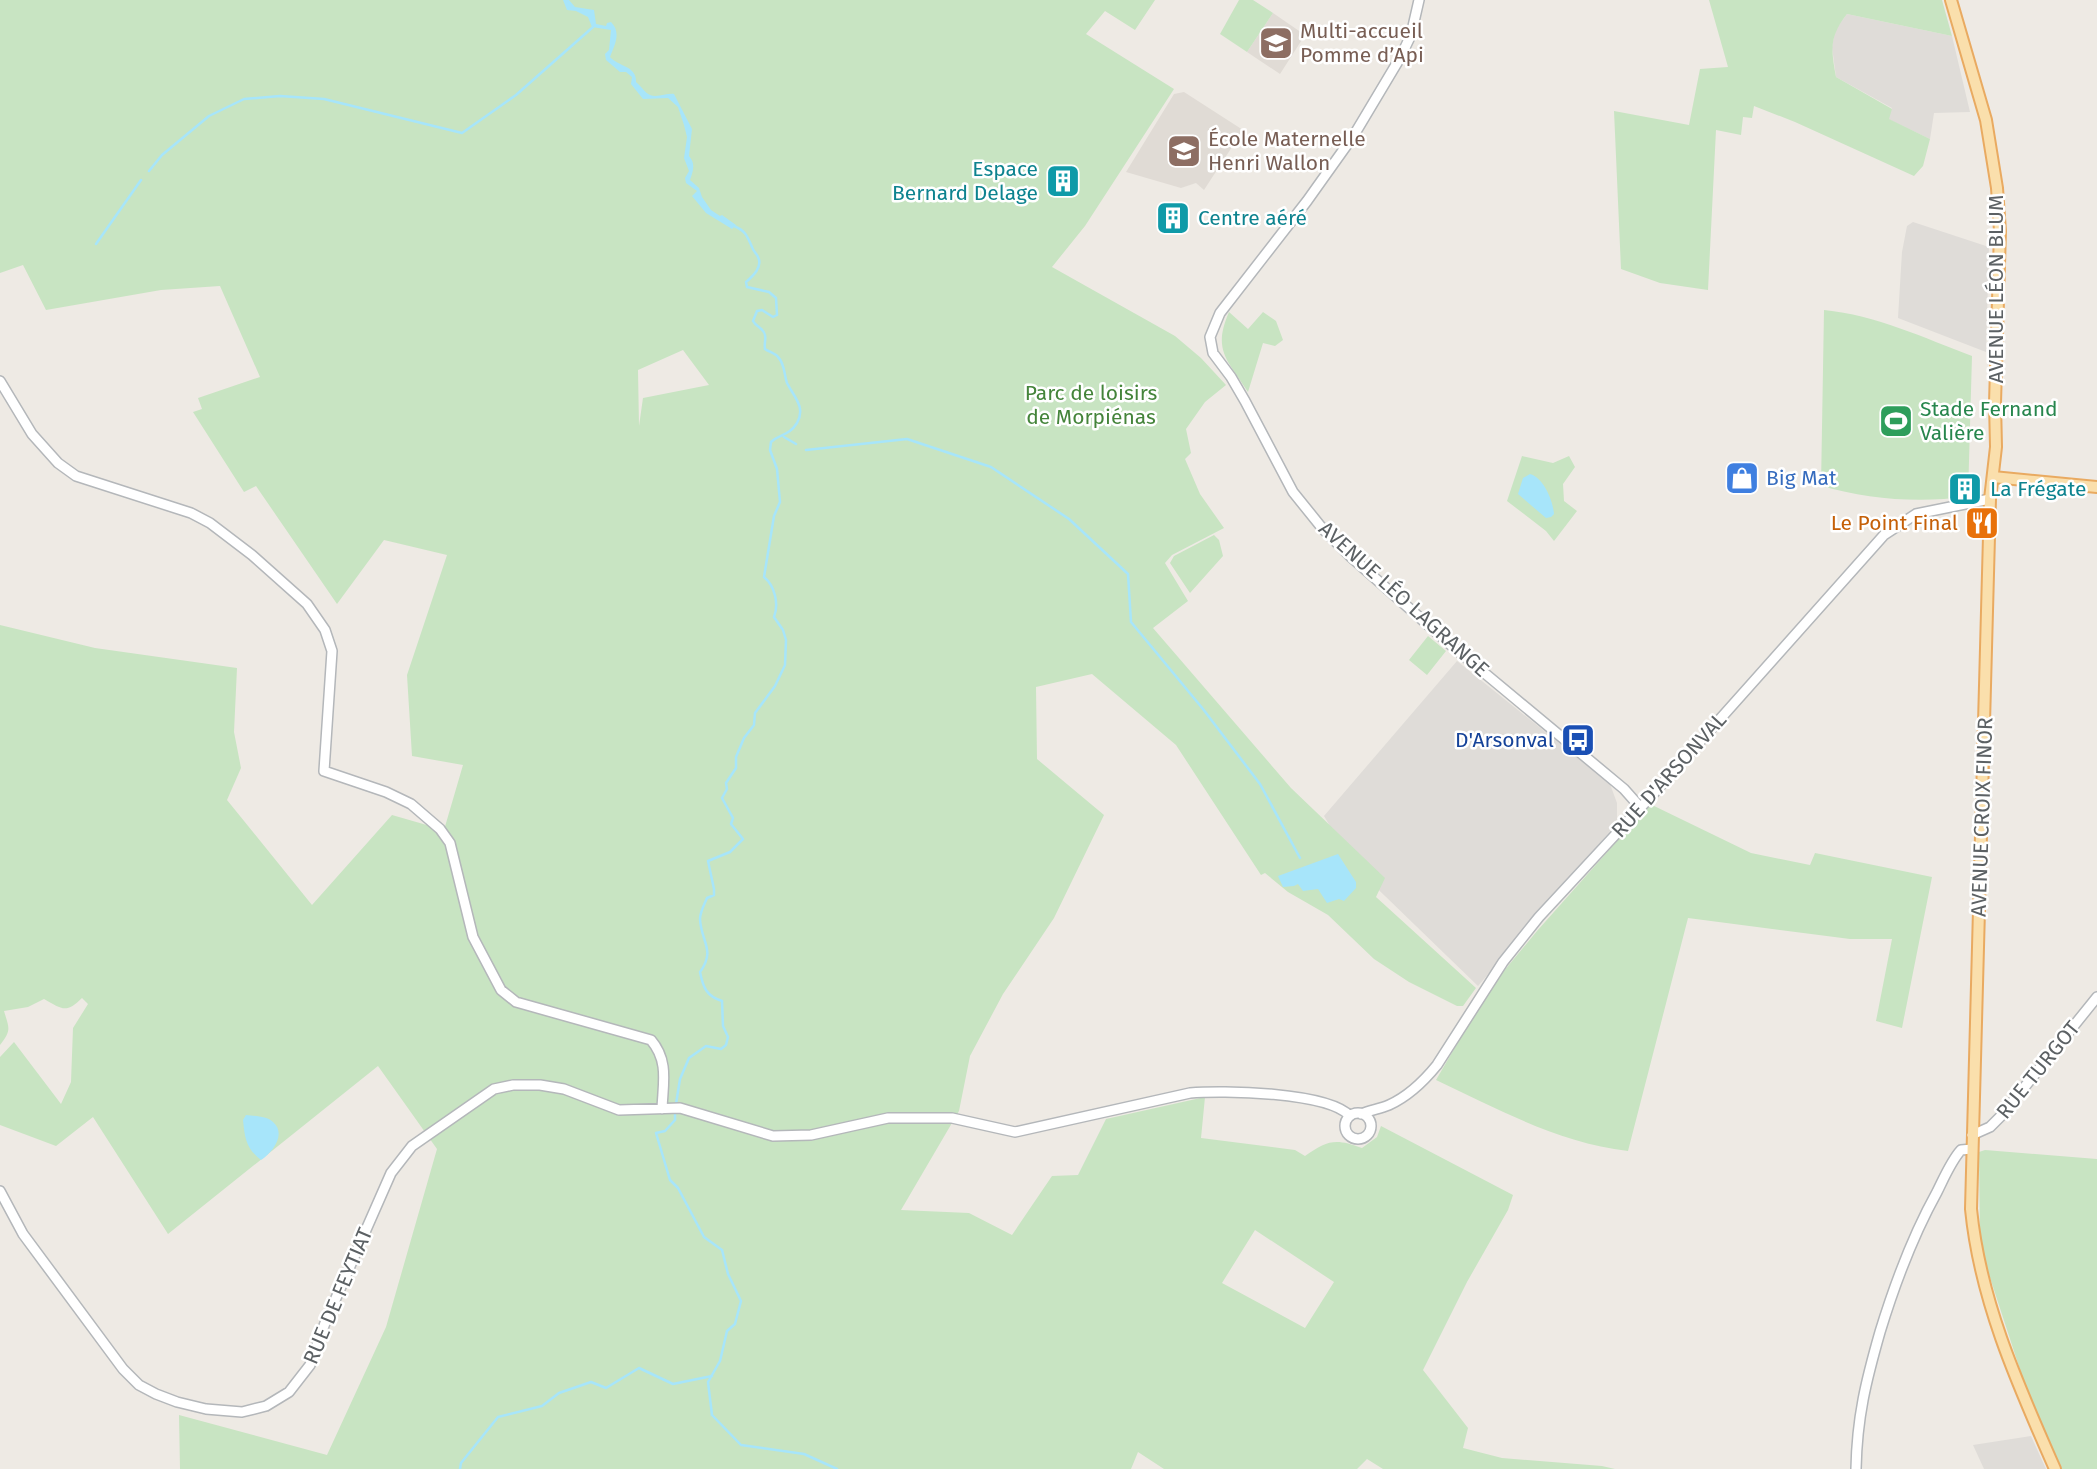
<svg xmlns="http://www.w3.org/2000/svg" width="2097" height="1469" viewBox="0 0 2097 1469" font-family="'Fira Sans',sans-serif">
	<rect width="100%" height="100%" fill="#eeeae4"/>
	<path fill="#dfdcd8" d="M 1847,14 L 1952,36 L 1970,112 L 1934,113 L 1930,139 L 1888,119 L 1892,108 L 1836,77 L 1832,47 L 1835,30 Z
		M 1913,222 L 1989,247 L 1986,352 L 1898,318 L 1902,252 L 1907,226 Z
		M 1457,661 L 1610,784 L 1617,803 L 1617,823 L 1478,986 L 1354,866 L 1324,816 Z
		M 2031,1436 L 2046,1469 L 1984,1469 L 1973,1445 Z"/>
	<path fill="#e0dbd5" d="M 1273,13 L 1305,35 L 1280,74 L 1247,52 Z
		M 1184,92 L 1243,130 L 1204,190 L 1196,183 L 1181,188 L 1126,172 L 1174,94 Z"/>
	<path fill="#c8e4c2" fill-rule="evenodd" d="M 0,0 L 1155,0 L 1135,30 L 1105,11 L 1086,34 L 1174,89 L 1085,226 L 1052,267 L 1175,336 L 1201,358 L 1226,385 L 1205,402 L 1186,429 L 1191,453 L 1185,459 L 1200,494 L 1224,528 L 1172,555 L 1165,563 L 1188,601 L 1153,628 L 1291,788 L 1385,878 L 1376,897 L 1476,988 L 1463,1006 L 1457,1006 L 1409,982 L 1374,959 L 1328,915 L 1288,892 L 1265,873 L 1261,875 L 1176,745 L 1092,674 L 1036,687 L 1037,759 L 1104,815 L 1054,918 L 1003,994 L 970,1056 L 959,1111 L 901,1210 L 969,1213 L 1012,1235 L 1052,1176 L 1078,1175 L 1106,1119 L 1205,1097 L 1201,1138 L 1295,1150 L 1305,1156 C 1327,1140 1336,1138 1362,1148 L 1377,1137 L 1381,1126 L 1513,1195 L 1508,1210 L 1467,1282 L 1423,1370 L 1468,1428 L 1463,1448 L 1502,1458 L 1602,1466 L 1615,1469 L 1383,1469 L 1367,1459 L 1357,1469 L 1164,1469 L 1138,1452 L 1131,1469 L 180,1469 L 179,1415 L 327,1455 L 386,1327 L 437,1149 L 378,1066 L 168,1234 L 93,1117 L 56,1146 L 0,1125 L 0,1057 L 14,1042 L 61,1104 L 71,1082 L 73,1028 L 88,1004 L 82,998 C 66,1014 62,1009 44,999 L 28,1007 L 4,1011 C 9,1028 12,1030 0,1045 L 0,625 L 95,648 L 237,668 L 234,732 L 241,768 L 227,800 L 312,905 L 392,815 L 444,830 L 463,765 L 412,756 L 407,675 L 447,555 L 384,540 L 337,604 L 256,486 L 244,492 L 193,412 L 202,409 L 198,398 L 260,377 L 220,286 L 161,290 L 46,310 L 23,265 L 0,273 ZM 683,350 L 709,385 L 643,398 L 639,426 L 638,370 ZM 1255,1230 L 1334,1282 L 1305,1328 L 1222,1283 Z
		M 1239,0 L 1253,0 L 1273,13 L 1247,52 L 1220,34 Z
		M 1709,0 L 1942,0 L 1952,36 L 1847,14 C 1829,37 1831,49 1836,77 L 1892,109 L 1889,119 L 1930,139 L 1923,166 L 1914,176 L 1795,122 L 1754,106 L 1752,118 L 1743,117 L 1741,135 L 1716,130 L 1708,290 L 1660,283 L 1621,269 L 1614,111 L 1689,125 L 1700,69 L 1728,67 Z
		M 1824,310 C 1876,315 1924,338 1972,356 L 1968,496 C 1920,504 1868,499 1821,486 Z
		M 1229,312 L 1248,329 L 1263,312 L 1276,321 L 1283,340 L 1275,346 L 1263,343 L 1248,392 C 1228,360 1212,351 1229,312 Z
		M 1522,456 L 1553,463 L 1569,456 L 1575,467 L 1563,484 L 1564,501 L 1577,511 L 1554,541 L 1546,531 L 1507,501 Z
		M 1214,535 L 1219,540 L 1223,556 L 1190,593 L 1170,563 L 1174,556 Z
		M 1428,636 L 1446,651 L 1427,675 L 1409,660 Z
		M 1650,804 L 1751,853 L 1810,865 L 1815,853 L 1932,877 L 1902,1028 L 1876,1021 L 1892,939 L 1850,939 L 1688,918 L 1628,1151 C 1558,1143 1498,1109 1436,1080 L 1489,989 L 1537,931 Z
		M 1985,1150 L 2097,1159 L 2097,1469 L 2062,1469 L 2027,1391 L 1980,1247 L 1979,1152 Z"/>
	<path fill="#a7e5fa" d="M 563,0 L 569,0 L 575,7 L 594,10 L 596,24 L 606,26 L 607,23 L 611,22 C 622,33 614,46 610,57 C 619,67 637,66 636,82 C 641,86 645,93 650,95 C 657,98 667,93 674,94 L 692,129 L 689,156 C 696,164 693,171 690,180 L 699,188 L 702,197 L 711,210 L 720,216 L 722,215 L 736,225 L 732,229 L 706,213 L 692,196 L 697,191 L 686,183 L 685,178 L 689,171 L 684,158 L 687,137 L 684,125 L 678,107 L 668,98 L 643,99 L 631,84 L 632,77 L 626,72 L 620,72 L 606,60 L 605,54 L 609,50 L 611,30 L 592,27 L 588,17 L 576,11 L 567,10 Z
		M 1530,474 C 1544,478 1553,501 1554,514 L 1551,517 L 1546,518 L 1518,494 L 1523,478 Z
		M 1338,854 L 1356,882 L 1356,888 L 1344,901 L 1339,899 L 1327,903 L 1318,889 L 1303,891 L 1298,884 L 1294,886 L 1283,887 L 1278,876 Z
		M 246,1115 C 254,1116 267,1116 273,1122 C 287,1134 272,1153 261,1160 C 246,1148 245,1139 243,1120 Z"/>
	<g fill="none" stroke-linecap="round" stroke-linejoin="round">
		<path stroke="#a7e5fa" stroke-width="2.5" d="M 149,171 L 162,155 L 209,116 L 244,99 L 280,96 L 324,99 L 462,133 L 516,95 L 593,27
			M 96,244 L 141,180
			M 784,437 L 796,444
			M 806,450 L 907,439 L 991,467 L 1069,519 L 1128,574 L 1131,622 L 1203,709 L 1260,784 L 1300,858
			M 676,1104 L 680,1079 L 689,1058 L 706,1046 L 721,1049 L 726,1045 L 728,1037 L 723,1026 L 722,1001 C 706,996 703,987 700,972 C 716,950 701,942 700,919 C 700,912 704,905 707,898 L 714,895 L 714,889 L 708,861 L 730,852 L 743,839 L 731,824 L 733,818 L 722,798 L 727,789 L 726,783 L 736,768 L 736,757 L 744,738 L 754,725 L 755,713 L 775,686 L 785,665 L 786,640 L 783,630 L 774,617 C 779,604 775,586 764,577 L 774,516 L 780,502 L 777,469 L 770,450 L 771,442 C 779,434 789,436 797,423 C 806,407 794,397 787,383 C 784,375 785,364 778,357 C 775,353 769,352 765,349 C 764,344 766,340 765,335 C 764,328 756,327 753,321 L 757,311 L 762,310 L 773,317 L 777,315 L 776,298 L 769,292 L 747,287 L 746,282 C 753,276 763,267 758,257 C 757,254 753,251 752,247 C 747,236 746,231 734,226
			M 675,1111 L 675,1120 L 665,1131 L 656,1133 L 670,1180 L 678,1188 L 704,1237 L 722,1250 L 728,1274 L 741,1301 L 735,1324 L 727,1331 L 720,1361 L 708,1382 L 712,1415 L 741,1445 L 804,1454 L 837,1469
			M 460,1469 L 461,1463 L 498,1417 L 542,1406 L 559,1393 L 591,1382 L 606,1388 L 639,1368 L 673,1384 L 712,1376"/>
		<g stroke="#b4b7ba" stroke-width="12">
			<path id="minor" d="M 1419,0 L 1411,35 L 1400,58 L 1354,135 L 1307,201 L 1220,313 L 1210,337 L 1213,353 L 1231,377 L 1245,401 L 1293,492 L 1322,528 L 1351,557 L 1452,646 L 1624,789 L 1640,807
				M 0,381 L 32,434 L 58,463 L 76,476 L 191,513 L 210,523 L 252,555 L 307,604 L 325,630 L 332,651 L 324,771 L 386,792 L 411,804 L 440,829 L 450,843 L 473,937 L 501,990 L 516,1002 L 651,1040 C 669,1061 663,1083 662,1109
				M1345 1126a13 13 0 1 1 26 0a13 13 0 1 1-26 0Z
				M 1361,1114 C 1370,1110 1380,1109 1389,1105 C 1409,1096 1424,1081 1437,1065 L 1503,962 L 1539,917 L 1655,792 L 1884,535 L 1916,514 L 1990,499
				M 1972,1135 L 1990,1127 L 2002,1115 L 2097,997
				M 0,1191 L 23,1234 L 123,1369 L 139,1385 L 156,1394 L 177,1402 L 206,1409 L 242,1412 L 266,1406 L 289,1392 L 310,1365 L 325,1323 L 391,1173 L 412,1146 L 494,1089 L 513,1085 L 540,1085 L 564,1089 L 619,1110 L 680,1108 L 773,1136 L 811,1135 L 888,1118 L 952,1118 L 1015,1132 L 1190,1093 C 1222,1090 1328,1092 1350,1116
				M 1856,1469 C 1857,1417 1866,1381 1880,1332 C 1895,1283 1912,1237 1937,1192 C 1944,1178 1951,1161 1961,1150 L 1972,1149"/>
		</g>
		<g stroke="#e9aa61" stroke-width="14">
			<path id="major" d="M 1951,0 L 1986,120 L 1997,188 L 2000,231 L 1995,403 L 1996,447 L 1990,499 L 1971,1209 C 1980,1301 2018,1385 2055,1469
				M 1993,477 L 2097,487"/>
		</g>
		<use href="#minor" stroke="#fff" stroke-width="9"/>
		<use href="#major" stroke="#fadfac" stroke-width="10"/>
	</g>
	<defs>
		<g id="school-square" transform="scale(1.75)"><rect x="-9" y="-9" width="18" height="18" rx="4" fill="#8d6e63" stroke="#fff"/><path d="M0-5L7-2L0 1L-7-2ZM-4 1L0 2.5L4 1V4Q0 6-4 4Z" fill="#fff"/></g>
		<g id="building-square" transform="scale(1.75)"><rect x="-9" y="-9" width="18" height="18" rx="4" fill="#0f9aa8" stroke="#fff"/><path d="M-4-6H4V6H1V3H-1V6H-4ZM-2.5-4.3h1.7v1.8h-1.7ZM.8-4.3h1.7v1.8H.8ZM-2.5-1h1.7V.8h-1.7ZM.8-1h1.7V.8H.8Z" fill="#fff"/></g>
		<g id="stadium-square" transform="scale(1.75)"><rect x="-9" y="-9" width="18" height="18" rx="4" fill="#2e9e5b" stroke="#fff"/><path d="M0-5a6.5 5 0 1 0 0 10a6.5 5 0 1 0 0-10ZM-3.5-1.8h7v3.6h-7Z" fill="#fff"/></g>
		<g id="shop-square" transform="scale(1.75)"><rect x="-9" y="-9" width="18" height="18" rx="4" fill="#3f7fe0" stroke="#fff"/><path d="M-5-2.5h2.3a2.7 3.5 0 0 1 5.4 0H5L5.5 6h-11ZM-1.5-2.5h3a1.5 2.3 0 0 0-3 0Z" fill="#fff"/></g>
		<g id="restaurant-square" transform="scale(1.75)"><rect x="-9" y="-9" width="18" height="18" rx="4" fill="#e8710a" stroke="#fff"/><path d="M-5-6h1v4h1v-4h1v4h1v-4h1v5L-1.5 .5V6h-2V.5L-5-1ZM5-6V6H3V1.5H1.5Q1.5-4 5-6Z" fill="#fff"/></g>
		<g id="bus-square" transform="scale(1.75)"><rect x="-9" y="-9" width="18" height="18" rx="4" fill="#1a4fb4" stroke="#fff"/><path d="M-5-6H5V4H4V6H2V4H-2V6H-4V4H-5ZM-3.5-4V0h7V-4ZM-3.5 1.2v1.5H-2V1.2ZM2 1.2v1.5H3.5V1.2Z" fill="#fff"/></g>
	</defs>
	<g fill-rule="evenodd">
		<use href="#school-square" x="1276" y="43"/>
		<use href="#school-square" x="1184" y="151"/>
		<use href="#building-square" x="1063" y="181"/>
		<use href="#building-square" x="1173" y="218"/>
		<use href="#stadium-square" x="1896" y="421"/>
		<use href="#shop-square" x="1742" y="478"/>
		<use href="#building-square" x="1965" y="489"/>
		<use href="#restaurant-square" x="1982" y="523"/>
		<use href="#bus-square" x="1578" y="740"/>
	</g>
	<g text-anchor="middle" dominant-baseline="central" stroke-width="5" stroke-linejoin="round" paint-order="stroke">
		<g font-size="21" fill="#785e54" stroke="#fff" text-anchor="start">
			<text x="1300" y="31">Multi-accueil<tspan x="1300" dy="24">Pomme d’Api</tspan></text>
			<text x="1208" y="139">École Maternelle<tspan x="1208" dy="24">Henri Wallon</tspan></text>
		</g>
		<g font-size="21" fill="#0d838f" stroke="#fff" text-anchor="start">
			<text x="1038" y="169" text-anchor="end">Espace<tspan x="1038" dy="24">Bernard Delage</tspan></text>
			<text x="1198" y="218">Centre aéré</text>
			<text x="1990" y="489">La Frégate</text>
		</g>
		<g font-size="21" fill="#5c6164" stroke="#fff">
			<text transform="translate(1996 289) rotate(-90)">AVENUE LÉON BLUM</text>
			<text transform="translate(1404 599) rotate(42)">AVENUE LÉO LAGRANGE</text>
			<text transform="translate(1669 775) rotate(-48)">RUE D'ARSONVAL</text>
			<text transform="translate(1982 817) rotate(-88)">AVENUE CROIX FINOR</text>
			<text transform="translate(2038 1070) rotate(-51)">RUE TURGOT</text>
			<text transform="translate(338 1296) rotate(-67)">RUE DE FEYTIAT</text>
		</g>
		<g font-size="21" fill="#44843a" stroke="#fff">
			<text x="1091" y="393">Parc de loisirs<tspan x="1091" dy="24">de Morpiénas</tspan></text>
		</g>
		<g font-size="21" fill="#27864d" stroke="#fff" text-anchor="start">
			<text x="1920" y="409">Stade Fernand<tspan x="1920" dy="24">Valière</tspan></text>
		</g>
		<g font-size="21" fill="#366cbe" stroke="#fff" text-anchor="start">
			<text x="1766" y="478">Big Mat</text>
		</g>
		<g font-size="21" fill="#c56008" stroke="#fff" text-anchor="end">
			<text x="1958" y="523">Le Point Final</text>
		</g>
		<g font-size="21" fill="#164399" stroke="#fff" text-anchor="end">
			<text x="1554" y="740">D'Arsonval</text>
		</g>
	</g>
</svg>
